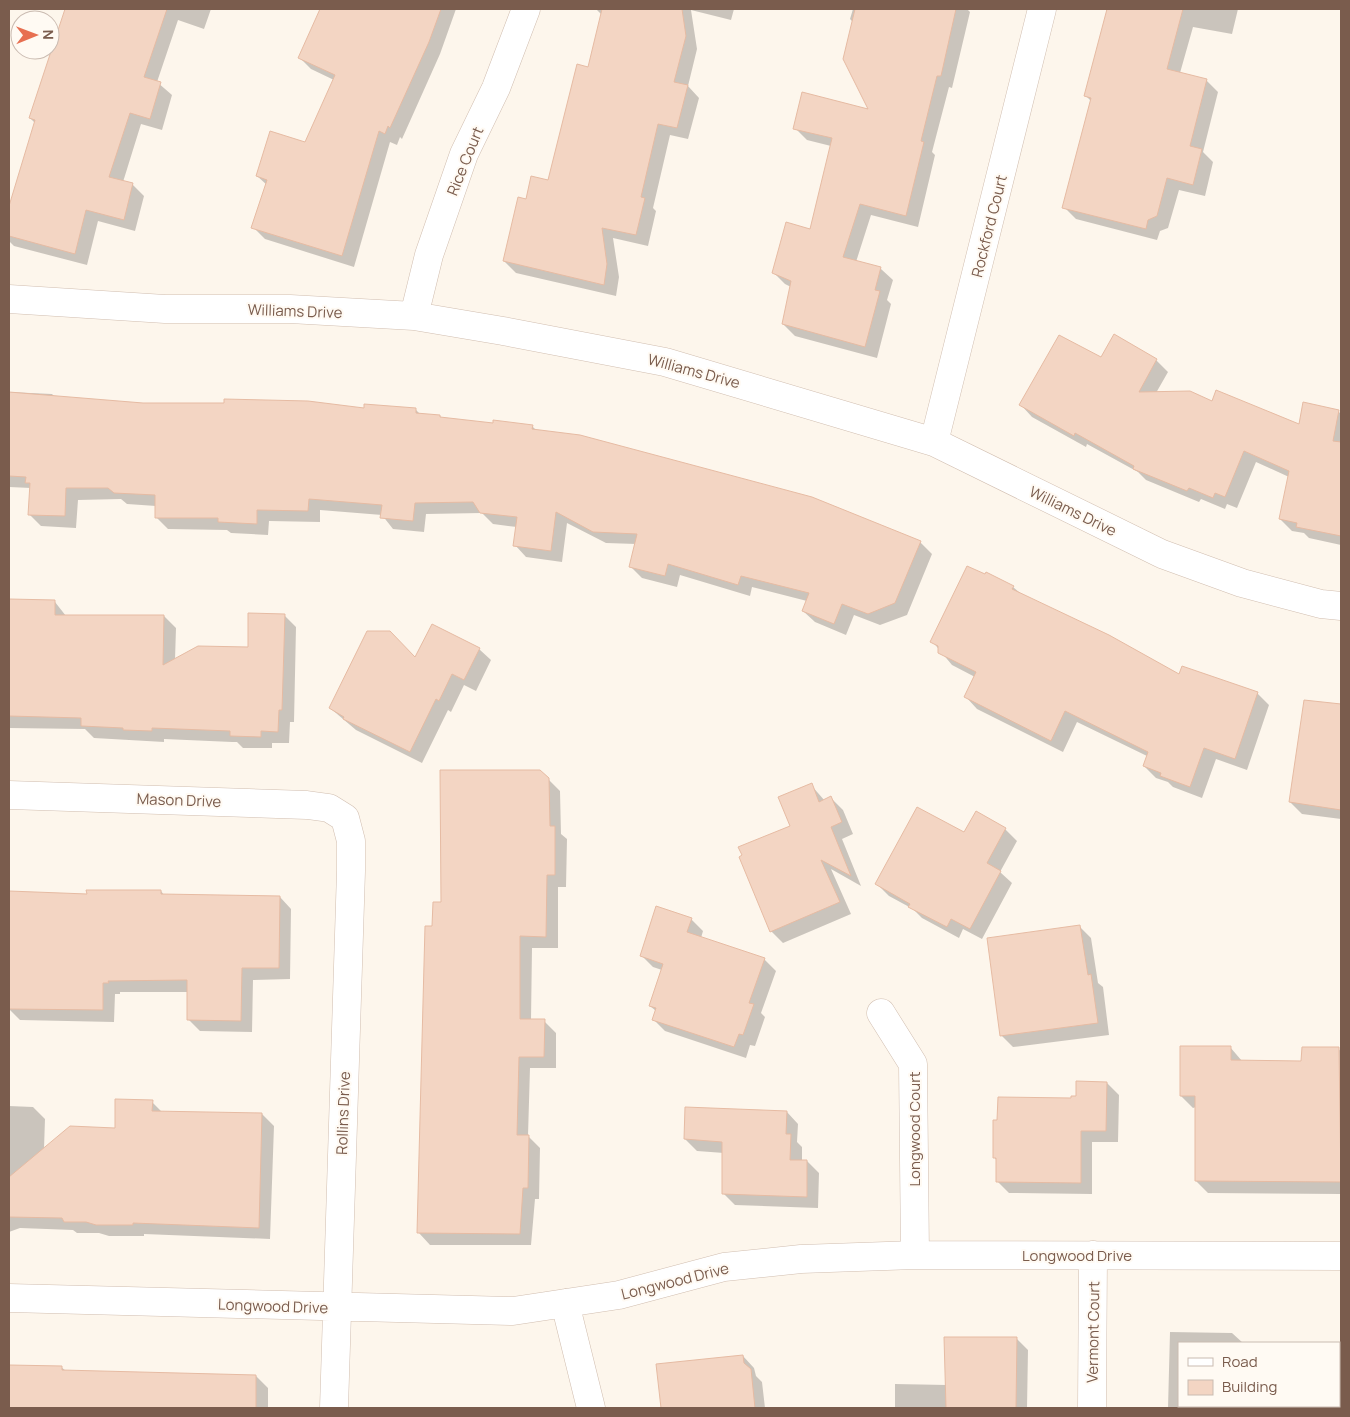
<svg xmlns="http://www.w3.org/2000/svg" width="1350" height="1417" viewBox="0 0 1350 1417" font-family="Manrope,sans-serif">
	<rect width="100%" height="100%" fill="#fdf6ec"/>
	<path fill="#0003" d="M 66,9 L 211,9 L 204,29 L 178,20 L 157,82 L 172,95 L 162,130 L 141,124 L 123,182 L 132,184 L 144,196 L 135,231 L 98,221 L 87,265 L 14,246 L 9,241 L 9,211 L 35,123 L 30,118 Z
		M 349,9 L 456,9 L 440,54 L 402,139 L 400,137 L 397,145 L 390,142 L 354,267 L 265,239 L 253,227 L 267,185 L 257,176 L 305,143 L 334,80 L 311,69 L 299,57 L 346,27 Z
		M 596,9 L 734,9 L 731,20 L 691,10 L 697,49 L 688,86 L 699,98 L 688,139 L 670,135 L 653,208 L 656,211 L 648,246 L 613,238 L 619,277 L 616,296 L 516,273 L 504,261 L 527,200 L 549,182 L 589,68 L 602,15 Z
		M 853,9 L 967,9 L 970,12 L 952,88 L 949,87 L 932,152 L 935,155 L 918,227 L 871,215 L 856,262 L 881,269 L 893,280 L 887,300 L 891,304 L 877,358 L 795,336 L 783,324 L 791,287 L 785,284 L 773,272 L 810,231 L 831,146 L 807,140 L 795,128 L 870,111 L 853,22 L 850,19 Z
		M 1108,9 L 1238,9 L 1232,34 L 1193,27 L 1180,73 L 1206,80 L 1218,92 L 1203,152 L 1213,162 L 1205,196 L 1179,190 L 1168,228 L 1160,231 L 1157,240 L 1076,219 L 1064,207 L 1091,101 L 1086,96 Z
		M 1101,359 L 1156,360 L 1168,372 L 1156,393 L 1213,402 L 1299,426 L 1338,411 L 1341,414 L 1341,545 L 1309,538 L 1304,533 L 1292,531 L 1280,519 L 1289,477 L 1256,462 L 1237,508 L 1227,504 L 1225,509 L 1201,499 L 1199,502 L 1146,480 L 1138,472 L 1087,444 L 1086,447 L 1032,417 L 1021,405 Z
		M 9,392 L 52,394 L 56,398 L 143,404 L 416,410 L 420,414 L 440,416 L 442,419 L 494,425 L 532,426 L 537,431 L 920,542 L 932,554 L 907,615 L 880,625 L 854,615 L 846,635 L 815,622 L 803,611 L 807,601 L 752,587 L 750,596 L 680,575 L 677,587 L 642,578 L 630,566 L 636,544 L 606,543 L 567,523 L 562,562 L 526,557 L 515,545 L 517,527 L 493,524 L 482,513 L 426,514 L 424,532 L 393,529 L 382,515 L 320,510 L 320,522 L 269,521 L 268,535 L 231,533 L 227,530 L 168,529 L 156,517 L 156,506 L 127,504 L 121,499 L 78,500 L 76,528 L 41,526 L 29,514 L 31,488 L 9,487 Z
		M 1013,587 L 1020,593 L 1180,676 L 1257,693 L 1269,705 L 1247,770 L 1216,759 L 1202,798 L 1173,787 L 1168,782 L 1156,778 L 1144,766 L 1147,756 L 1077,722 L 1063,752 L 977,709 L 966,697 L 975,677 L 952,665 L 932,641 Z
		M 9,601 L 55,602 L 66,616 L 164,616 L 176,628 L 175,660 L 249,648 L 284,615 L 296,627 L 294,722 L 290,722 L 289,743 L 272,743 L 272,748 L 243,748 L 237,742 L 232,742 L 164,739 L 164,742 L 94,738 L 85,729 L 9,728 Z
		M 479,649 L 491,660 L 476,691 L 464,685 L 451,712 L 448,710 L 422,763 L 356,730 L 330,708 Z
		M 1305,701 L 1341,705 L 1341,819 L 1302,814 L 1290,802 Z
		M 548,779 L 560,791 L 561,834 L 567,839 L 566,887 L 558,887 L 558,948 L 532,948 L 531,1021 L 544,1021 L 556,1033 L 556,1068 L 530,1068 L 528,1136 L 540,1148 L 539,1199 L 535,1199 L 531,1245 L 430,1245 L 419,1233 L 434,927 L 442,904 Z
		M 811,785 L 825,801 L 831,798 L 843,810 L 853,834 L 842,839 L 861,886 L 831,869 L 851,914 L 783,943 L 771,931 L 792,827 Z
		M 1005,829 L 1017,841 L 1000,872 L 1012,883 L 982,939 L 963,929 L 959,938 L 922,918 L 913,909 L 889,896 L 877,884 L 964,834 Z
		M 161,891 L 164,895 L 280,897 L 291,909 L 290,979 L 253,980 L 252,1032 L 200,1031 L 188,1019 L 188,992 L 120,992 L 120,994 L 115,994 L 114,1022 L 20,1020 L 9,1009 L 9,893 L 88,895 Z
		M 691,919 L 703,931 L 701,938 L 764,959 L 776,971 L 761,1013 L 765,1017 L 755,1046 L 750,1045 L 746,1058 L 665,1031 L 653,1019 L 656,1011 L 650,1006 L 662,970 L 653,967 L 641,955 Z
		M 1080,927 L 1091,938 L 1098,983 L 1103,987 L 1109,1035 L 1013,1047 L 1001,1035 Z
		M 1230,1047 L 1242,1061 L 1303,1063 L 1338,1049 L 1341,1051 L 1341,1194 L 1208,1193 L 1196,1181 L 1196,1107 L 1193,1108 L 1181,1096 Z
		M 1107,1083 L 1119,1095 L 1118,1142 L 1092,1142 L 1092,1194 L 1009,1193 L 997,1181 L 997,1161 L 994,1157 L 1072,1099 Z
		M 152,1102 L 163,1113 L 262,1114 L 274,1126 L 270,1239 L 144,1234 L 144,1236 L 109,1236 L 99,1233 L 77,1233 L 73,1230 L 20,1228 L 9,1232 L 9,1106 L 33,1107 L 45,1119 L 44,1149 L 116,1129 Z
		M 787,1112 L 798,1124 L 797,1142 L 802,1147 L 802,1162 L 807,1161 L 819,1173 L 818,1208 L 735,1205 L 723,1193 L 724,1153 L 697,1151 L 685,1139 Z
		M 1170,1332 L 1232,1333 L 1243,1343 L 1179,1343 L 1179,1406 L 1287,1406 L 1287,1408 L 1168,1408 Z
		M 1016,1338 L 1028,1350 L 1027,1408 L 895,1408 L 895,1384 L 947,1385 Z
		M 743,1356 L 754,1368 L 756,1376 L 762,1382 L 765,1408 L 662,1408 L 658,1365 Z
		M 9,1366 L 61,1367 L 66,1371 L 256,1376 L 268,1388 L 268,1408 L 9,1408 Z"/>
	<path fill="#f3d5c3" stroke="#e6bba3" d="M 65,9 L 167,9 L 144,77 L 161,82 L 150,119 L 130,113 L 109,177 L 133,183 L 124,220 L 86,210 L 75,254 L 9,236 L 9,206 L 35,120 L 29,118 Z
		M 320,9 L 441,9 L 429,42 L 390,128 L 388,126 L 385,134 L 379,131 L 342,256 L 251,228 L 267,180 L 256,176 L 270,131 L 305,142 L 335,75 L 298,58 Z
		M 602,9 L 682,9 L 686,36 L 674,82 L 688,85 L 677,128 L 658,124 L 641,197 L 645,198 L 636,235 L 602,228 L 607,264 L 604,285 L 503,261 L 518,197 L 526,199 L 531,176 L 548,180 L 577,64 L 588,67 Z
		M 855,9 L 956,9 L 941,76 L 937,76 L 921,141 L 924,142 L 906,216 L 860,204 L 843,257 L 881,267 L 875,290 L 880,291 L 865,347 L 782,324 L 791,281 L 772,273 L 786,222 L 810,229 L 832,138 L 793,129 L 802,92 L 868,109 L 843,59 Z
		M 1107,9 L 1183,9 L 1167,69 L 1207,79 L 1190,146 L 1202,149 L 1193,185 L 1167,178 L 1157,216 L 1148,220 L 1146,229 L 1062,208 L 1091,98 L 1084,96 Z
		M 1114,334 L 1157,359 L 1139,392 L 1190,391 L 1212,401 L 1216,390 L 1299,424 L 1303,402 L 1339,410 L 1333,441 L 1341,442 L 1341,536 L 1296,527 L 1297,523 L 1279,519 L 1289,471 L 1244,451 L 1225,497 L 1215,493 L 1213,498 L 1189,488 L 1187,491 L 1133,469 L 1134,466 L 1075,433 L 1074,436 L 1019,405 L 1059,335 L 1101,357 Z
		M 9,392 L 143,403 L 224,403 L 224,399 L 308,401 L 364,408 L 364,404 L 416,408 L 416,413 L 440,415 L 440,417 L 493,423 L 493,420 L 533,425 L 532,429 L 580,435 L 812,497 L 921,541 L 895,603 L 868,614 L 842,604 L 834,624 L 802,611 L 809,593 L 741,576 L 738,585 L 668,564 L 665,576 L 629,567 L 637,534 L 593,532 L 556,512 L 551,551 L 513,546 L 517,517 L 480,513 L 473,502 L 415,503 L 413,521 L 380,518 L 382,505 L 309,499 L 308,511 L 257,510 L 257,524 L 218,522 L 218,518 L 155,518 L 155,495 L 114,493 L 108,488 L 66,488 L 65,516 L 28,515 L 30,483 L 25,483 L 26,477 L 9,476 Z
		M 967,566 L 985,574 L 986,572 L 1014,586 L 1012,589 L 1109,635 L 1179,674 L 1182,666 L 1258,692 L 1235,759 L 1204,748 L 1190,787 L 1160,776 L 1161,773 L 1143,766 L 1148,752 L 1065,711 L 1051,741 L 964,697 L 976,672 L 938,653 L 938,646 L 930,642 Z
		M 9,599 L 55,600 L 55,615 L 164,615 L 163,665 L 198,646 L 248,647 L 248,613 L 285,614 L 282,710 L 279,710 L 278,732 L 261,731 L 261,737 L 230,736 L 230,731 L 152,728 L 152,731 L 123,730 L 123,728 L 81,726 L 81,718 L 9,716 Z
		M 432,624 L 480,648 L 464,680 L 452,674 L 439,701 L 436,699 L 410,752 L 343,719 L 344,717 L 329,708 L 367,631 L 390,631 L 415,657 Z
		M 1304,700 L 1341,704 L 1341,810 L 1289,802 Z
		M 440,770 L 540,770 L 549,778 L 550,826 L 555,826 L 555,875 L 547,875 L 546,937 L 520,936 L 520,1019 L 545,1019 L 544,1057 L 519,1057 L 517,1135 L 529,1135 L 528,1188 L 523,1188 L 520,1234 L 417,1233 L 425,926 L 432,926 L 433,902 L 441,902 Z
		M 812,783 L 819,802 L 831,796 L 842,822 L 831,827 L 851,876 L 821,860 L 840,902 L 770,932 L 739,857 L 742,855 L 738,847 L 790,826 L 778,797 Z
		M 917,807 L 964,832 L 976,811 L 1006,828 L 987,863 L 1001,871 L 970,929 L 951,919 L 947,927 L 908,907 L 910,904 L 875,884 Z
		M 86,890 L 161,890 L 161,894 L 280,896 L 279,968 L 242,968 L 241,1021 L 187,1020 L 187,980 L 108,981 L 109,983 L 103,983 L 103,1010 L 9,1009 L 9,891 L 87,894 Z
		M 656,906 L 692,918 L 687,932 L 765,958 L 749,1003 L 754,1004 L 743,1035 L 739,1034 L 734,1047 L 652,1020 L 656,1008 L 649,1006 L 663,964 L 640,956 Z
		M 1080,925 L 1088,975 L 1091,974 L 1098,1023 L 1000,1036 L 987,938 Z
		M 1180,1046 L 1231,1046 L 1231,1060 L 1301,1061 L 1302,1047 L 1339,1047 L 1341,1182 L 1195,1181 L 1195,1096 L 1180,1096 Z
		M 1076,1081 L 1107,1082 L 1106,1131 L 1081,1131 L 1081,1183 L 996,1182 L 996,1158 L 993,1158 L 993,1120 L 997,1120 L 998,1097 L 1071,1098 L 1071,1096 L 1076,1096 Z
		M 115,1099 L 153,1100 L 152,1111 L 262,1113 L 259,1228 L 133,1223 L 133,1225 L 96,1225 L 86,1222 L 64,1222 L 62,1218 L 9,1217 L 9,1177 L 70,1126 L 115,1128 Z
		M 685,1107 L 787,1111 L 786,1134 L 791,1134 L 790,1160 L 807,1160 L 807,1197 L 722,1194 L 722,1142 L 684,1139 Z
		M 944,1337 L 1017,1337 L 1016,1408 L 946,1408 Z
		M 743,1355 L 744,1363 L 751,1369 L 755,1408 L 661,1408 L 656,1364 Z
		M 9,1365 L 62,1366 L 62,1370 L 256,1375 L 256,1408 L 9,1408 Z"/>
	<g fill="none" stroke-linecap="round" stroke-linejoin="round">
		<g stroke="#d1beb0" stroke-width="29">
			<path id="minor" d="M 9,299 L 165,309 L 290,309 L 414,316 L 503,331 L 665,362 L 934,442 L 1162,554 L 1242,583 L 1321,604 L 1341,606
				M 414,316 L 429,255 L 464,154 L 496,88 L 526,9
				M 934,442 L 1042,9
				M 9,795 L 307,805 L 329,808 L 345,818 L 351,841 L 351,871 L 334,1408
				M 881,1013 L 913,1064 L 915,1255
				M 9,1298 L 513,1311 L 619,1295 L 724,1267 L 801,1259 L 915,1255 L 1341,1256
				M 565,1303 L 591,1408
				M 1092,1408 L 1093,1255"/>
		</g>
		<use href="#minor" stroke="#fff" stroke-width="28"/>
	</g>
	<g text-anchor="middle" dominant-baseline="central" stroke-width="4" stroke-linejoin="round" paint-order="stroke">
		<g font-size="15" fill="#7a5c4d" stroke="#fffaf3">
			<text transform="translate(465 161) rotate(-68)">Rice Court</text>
			<text transform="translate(989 226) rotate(-76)">Rockford Court</text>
			<text transform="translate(295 311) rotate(2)">Williams Drive</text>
			<text transform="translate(694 371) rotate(15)">Williams Drive</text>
			<text transform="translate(1073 511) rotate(26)">Williams Drive</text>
			<text transform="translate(179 800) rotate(2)">Mason Drive</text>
			<text transform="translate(343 1113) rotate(-88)">Rollins Drive</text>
			<text transform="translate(914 1129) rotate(-90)">Longwood Court</text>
			<text x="1077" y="1255">Longwood Drive</text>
			<text transform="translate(675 1281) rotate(-14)">Longwood Drive</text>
			<text transform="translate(273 1306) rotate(2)">Longwood Drive</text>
			<text transform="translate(1093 1332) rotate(-89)">Vermont Court</text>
		</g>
	</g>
	<rect width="1350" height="1417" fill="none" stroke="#7a5c4d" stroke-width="20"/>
	<rect x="1178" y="1342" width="162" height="65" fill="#fffaf3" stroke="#cabbb1"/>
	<rect x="1188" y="1358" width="25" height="8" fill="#ffffff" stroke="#cabbb1"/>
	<text x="1222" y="1367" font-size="15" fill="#7a5c4d">Road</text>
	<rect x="1188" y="1380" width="25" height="15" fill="#f3d5c3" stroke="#cabbb1"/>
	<text x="1222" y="1392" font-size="15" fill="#7a5c4d">Building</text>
	<g transform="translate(35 35) rotate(89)"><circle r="24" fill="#fffaf3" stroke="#cabbb1"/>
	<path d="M0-4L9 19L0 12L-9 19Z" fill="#e76f51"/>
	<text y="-8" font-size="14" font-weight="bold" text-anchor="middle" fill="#7a5c4d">N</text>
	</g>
</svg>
